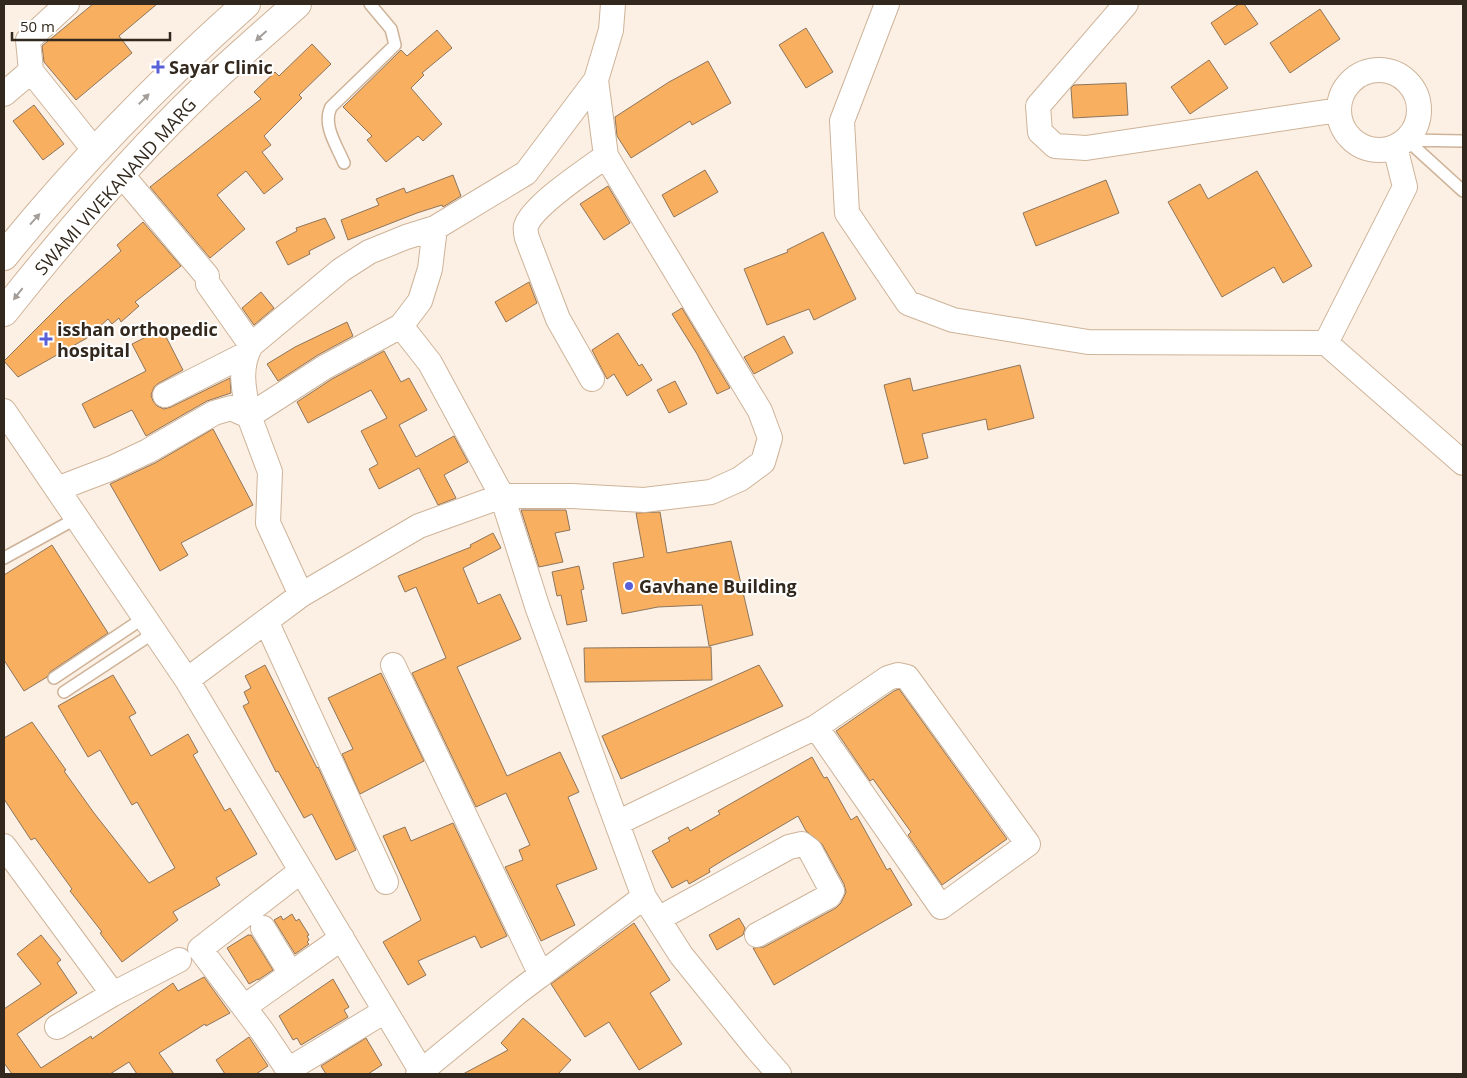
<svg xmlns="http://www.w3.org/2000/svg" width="1467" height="1078" viewBox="0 0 1467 1078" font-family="'Open Sans',sans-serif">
	<rect width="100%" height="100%" fill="#fcf0e5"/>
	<path fill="#f8af5f" stroke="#8e755b" d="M 93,4 L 157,4 L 119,36 L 132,53 L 76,100 L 44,62 L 42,46 Z
		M 1239,4 L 1244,4 L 1258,24 L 1225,45 L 1211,23 Z
		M 1320,9 L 1340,39 L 1290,73 L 1270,43 Z
		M 806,28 L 833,72 L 806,88 L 779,45 Z
		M 437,30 L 452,48 L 422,73 L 424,75 L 411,88 L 442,124 L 423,141 L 418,136 L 386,162 L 367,140 L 372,136 L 343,107 L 401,50 L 407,56 Z
		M 312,44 L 331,64 L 299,95 L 302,98 L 264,136 L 271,145 L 262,152 L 283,179 L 264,194 L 246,171 L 217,195 L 245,229 L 210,258 L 150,187 L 261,99 L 254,92 L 275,72 L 279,76 Z
		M 1209,60 L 1228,88 L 1190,114 L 1171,87 Z
		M 708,61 L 731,103 L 692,125 L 690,121 L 631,158 L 617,136 L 615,117 L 669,82 Z
		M 1126,83 L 1128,115 L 1073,118 L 1071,88 L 1074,85 Z
		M 34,105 L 64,144 L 43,160 L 13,121 Z
		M 705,170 L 718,192 L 674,217 L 662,195 Z
		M 1257,171 L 1312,266 L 1283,283 L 1274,267 L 1222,297 L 1168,202 L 1200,184 L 1208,199 Z
		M 453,175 L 461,196 L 443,207 L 442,205 L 417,213 L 348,240 L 341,220 L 379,205 L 376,199 L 404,188 L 406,193 Z
		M 1106,180 L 1119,213 L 1036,246 L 1023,213 Z
		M 608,186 L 630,223 L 604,240 L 580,204 Z
		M 325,218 L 335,238 L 309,251 L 310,254 L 288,265 L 276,242 L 297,231 L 296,228 Z
		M 143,222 L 181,266 L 135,302 L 139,306 L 121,322 L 119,318 L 112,324 L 108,319 L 87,338 L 18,377 L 4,361 L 64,301 L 121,251 L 117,245 Z
		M 823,232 L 856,299 L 814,320 L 809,309 L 767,325 L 744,269 L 788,252 L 787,250 Z
		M 529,282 L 537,303 L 506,322 L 495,302 Z
		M 261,292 L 274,308 L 254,325 L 242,308 Z
		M 682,308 L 730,388 L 717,394 L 697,354 L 672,314 Z
		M 347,322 L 353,336 L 318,355 L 278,381 L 267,364 L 295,347 Z
		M 162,329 L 183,370 L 159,383 L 154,387 L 151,395 L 153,401 L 157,406 L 164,409 L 171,407 L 230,378 L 231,393 L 207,401 L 146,436 L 132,410 L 94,428 L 82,404 L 146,371 L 132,344 Z
		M 618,333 L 639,366 L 642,364 L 652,380 L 627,396 L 614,374 L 607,379 L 592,350 Z
		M 784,336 L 793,353 L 754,374 L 744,357 Z
		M 384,351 L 401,382 L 409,378 L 427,410 L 399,425 L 416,457 L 454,436 L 468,462 L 444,475 L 456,498 L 438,505 L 419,468 L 379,489 L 369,469 L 378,464 L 361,431 L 387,418 L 371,390 L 308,423 L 297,402 L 332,379 Z
		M 1020,365 L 1034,418 L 988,430 L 986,419 L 922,434 L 928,458 L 904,464 L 884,385 L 910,378 L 913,391 Z
		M 675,381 L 687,404 L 669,413 L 657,390 Z
		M 213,429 L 253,505 L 181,543 L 188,555 L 160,571 L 110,484 L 155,463 Z
		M 521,510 L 566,510 L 570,530 L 555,533 L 563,562 L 539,567 Z
		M 660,512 L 667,553 L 731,541 L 753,635 L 709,646 L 702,605 L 658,607 L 622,614 L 613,563 L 644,557 L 636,513 Z
		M 493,533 L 501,548 L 463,568 L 478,604 L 500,594 L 521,639 L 457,667 L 507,776 L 560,752 L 579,792 L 568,797 L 597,869 L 556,885 L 575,925 L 541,941 L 505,867 L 523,860 L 519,850 L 530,845 L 506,793 L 476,807 L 412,673 L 446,658 L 416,587 L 405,592 L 398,576 L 471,547 L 470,545 Z
		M 52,545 L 108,633 L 50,672 L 47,677 L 24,691 L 4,660 L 4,575 Z
		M 579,566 L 584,589 L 581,590 L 587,621 L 567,625 L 561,595 L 557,596 L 552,572 Z
		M 711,647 L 712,680 L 585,682 L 584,648 Z
		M 265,665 L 317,768 L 318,767 L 356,850 L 336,860 L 312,814 L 304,818 L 278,771 L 276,772 L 243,706 L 249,703 L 244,692 L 251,688 L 245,676 Z
		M 759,665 L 783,706 L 621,779 L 602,736 Z
		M 381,673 L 424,761 L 360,794 L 342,754 L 353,749 L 328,698 Z
		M 113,675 L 136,713 L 129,717 L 151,756 L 188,734 L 198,752 L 193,755 L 225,811 L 230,808 L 257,854 L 216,878 L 220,885 L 173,912 L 178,920 L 122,962 L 100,933 L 102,932 L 70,891 L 72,889 L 35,838 L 31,840 L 4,799 L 4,738 L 32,722 L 66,770 L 64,771 L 94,813 L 149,883 L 175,868 L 137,802 L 132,805 L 100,750 L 88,757 L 58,706 Z
		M 899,689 L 1007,839 L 942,885 L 908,835 L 911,832 L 873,779 L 870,781 L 836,731 L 894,691 Z
		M 812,757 L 824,778 L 827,777 L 851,820 L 857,816 L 887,870 L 890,868 L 912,905 L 774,985 L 753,948 L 764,947 L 836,908 L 841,903 L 846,892 L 844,884 L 822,844 L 806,831 L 798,816 L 725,859 L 709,869 L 710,872 L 689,884 L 687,880 L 672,888 L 652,851 L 670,841 L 668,838 L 688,827 L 690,831 L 720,814 L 718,811 Z
		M 453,823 L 507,936 L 481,948 L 475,936 L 418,961 L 426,975 L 408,985 L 383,942 L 421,920 L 383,836 L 405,827 L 411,841 Z
		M 292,914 L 296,921 L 299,919 L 309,935 L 307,936 L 309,940 L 307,942 L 309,944 L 295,954 L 274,920 L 281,916 L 283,920 Z
		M 739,918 L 745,928 L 743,935 L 717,950 L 709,935 Z
		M 634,923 L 670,980 L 650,993 L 682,1044 L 639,1070 L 609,1022 L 585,1037 L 551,984 Z
		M 41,935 L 61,960 L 57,963 L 77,993 L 17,1034 L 41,1068 L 91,1036 L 92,1039 L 173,983 L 178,991 L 204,977 L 230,1013 L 206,1026 L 205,1024 L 159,1053 L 174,1074 L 137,1074 L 129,1062 L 110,1074 L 12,1074 L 4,1063 L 4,1009 L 41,984 L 17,954 Z
		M 248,935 L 251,935 L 273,970 L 258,980 L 258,979 L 249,984 L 227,948 Z
		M 333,979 L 349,1007 L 344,1010 L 348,1017 L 301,1045 L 297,1038 L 293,1040 L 279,1016 Z
		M 523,1018 L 571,1060 L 558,1074 L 463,1074 L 508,1050 L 501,1043 Z
		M 249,1037 L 268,1066 L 256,1074 L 225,1074 L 216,1060 Z
		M 366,1038 L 382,1065 L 368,1074 L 326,1074 L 321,1066 Z"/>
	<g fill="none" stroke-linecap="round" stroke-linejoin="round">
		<g stroke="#ceb398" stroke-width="14">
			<path id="service" d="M 1407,140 L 1463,191
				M 1407,140 L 1463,141
				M 344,163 C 337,146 322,125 331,107 L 395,45 L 391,29 L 370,4
				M 4,558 L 77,518
				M 54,678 L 145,617
				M 64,692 L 155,632"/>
		</g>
		<g stroke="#ceb398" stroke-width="26">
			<path id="minor" d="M 613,4 L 611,30 L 596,80 L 526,173 L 435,228 L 430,269 L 420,301 L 401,326 L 430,363 L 502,496 L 538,609 L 644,897 L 681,955 L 757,1049 L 779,1074
				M 887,4 L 842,121 L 847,213 L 908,303 L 953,320 L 1088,342 L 1326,343 L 1463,463
				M 1126,4 L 1038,106 L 1040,132 L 1055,146 L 1086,148 L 1339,110
				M1339 110a40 40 0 1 1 80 0a40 40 0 1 1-80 0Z
				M 31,71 L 28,40 L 67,4
				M 4,94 L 31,71 L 95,151
				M 121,174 L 207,276
				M 208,284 L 251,345
				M 1326,343 L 1405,187 L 1395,147
				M 592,379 L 558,319 L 527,238 C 526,234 525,230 526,226 C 533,205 587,170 606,156
				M 165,395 L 246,354
				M 4,411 L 187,680 L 423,1074
				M 249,416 C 244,391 238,368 251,345 L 341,270 L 369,252 L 406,237 L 435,228
				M 57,489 L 112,468 L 148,451 L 214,413 L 231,408 L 249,416
				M 301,595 L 268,523 L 270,472 L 249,416 L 325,367 L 401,326
				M 266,621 L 386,882
				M 393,665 L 541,975
				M 187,680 L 301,595 L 419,526 L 502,496 L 572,496 L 644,500 L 711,492 L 740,479 L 763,462 L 770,438 L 760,411 L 606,156 L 596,80
				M 617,823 L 816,727 L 941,907 L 1028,844 L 907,677 L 898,675 L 888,678 L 816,727
				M 4,846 L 113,994
				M 658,919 L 789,847 L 802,844 L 810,850 L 832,891 L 829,896 L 757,935
				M 263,928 L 291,974
				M 244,1007 L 342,938
				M 57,1027 L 113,994 L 179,960
				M 288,1070 L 385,1011
				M 291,1074 L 262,1031 L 200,949 L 301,871
				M 418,1074 L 518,992 L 644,897"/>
		</g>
		<g stroke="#ceb398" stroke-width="30">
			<path id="secondary" d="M 4,256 C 77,165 159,82 246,4
				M 4,312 C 66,234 132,157 204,88 C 234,59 266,32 297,4"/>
		</g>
		<use href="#service" stroke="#fff" stroke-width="11"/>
		<use href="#minor" stroke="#fff" stroke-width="24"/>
		<use href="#secondary" stroke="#fff" stroke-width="28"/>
	</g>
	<defs><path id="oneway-solid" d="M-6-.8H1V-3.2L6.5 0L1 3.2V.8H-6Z" transform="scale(1.25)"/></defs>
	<g fill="#a39e99">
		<use href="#oneway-solid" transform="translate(261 36) rotate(138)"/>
		<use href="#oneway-solid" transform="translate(144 99) rotate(-45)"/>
		<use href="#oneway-solid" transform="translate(35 219) rotate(-48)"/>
		<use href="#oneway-solid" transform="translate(18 294) rotate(128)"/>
	</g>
	<g fill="#595fd7" stroke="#fff" stroke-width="2">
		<path d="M155.5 59.5h5v5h5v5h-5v5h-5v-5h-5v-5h5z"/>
		<path d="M43.5 331.5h5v5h5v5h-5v5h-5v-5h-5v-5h5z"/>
		<circle cx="629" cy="586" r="5"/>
	</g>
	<g text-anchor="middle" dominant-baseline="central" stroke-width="4" stroke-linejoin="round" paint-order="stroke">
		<g font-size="18" font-weight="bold" fill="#32281d" stroke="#fff" text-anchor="start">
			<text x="169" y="67">Sayar Clinic</text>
			<text x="57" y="329">isshan orthopedic<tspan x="57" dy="21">hospital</tspan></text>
			<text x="639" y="586">Gavhane Building</text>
		</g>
		<g font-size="18" fill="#32281d" stroke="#fff">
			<text transform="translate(115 186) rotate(-48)">SWAMI VIVEKANAND MARG</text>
		</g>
	</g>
	<rect width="1467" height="1078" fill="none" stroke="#32281d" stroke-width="10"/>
	<path d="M12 32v8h158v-8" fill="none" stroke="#32281d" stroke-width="2.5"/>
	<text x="20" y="32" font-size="15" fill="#32281d" stroke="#ffffff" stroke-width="4" paint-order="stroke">50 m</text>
</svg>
